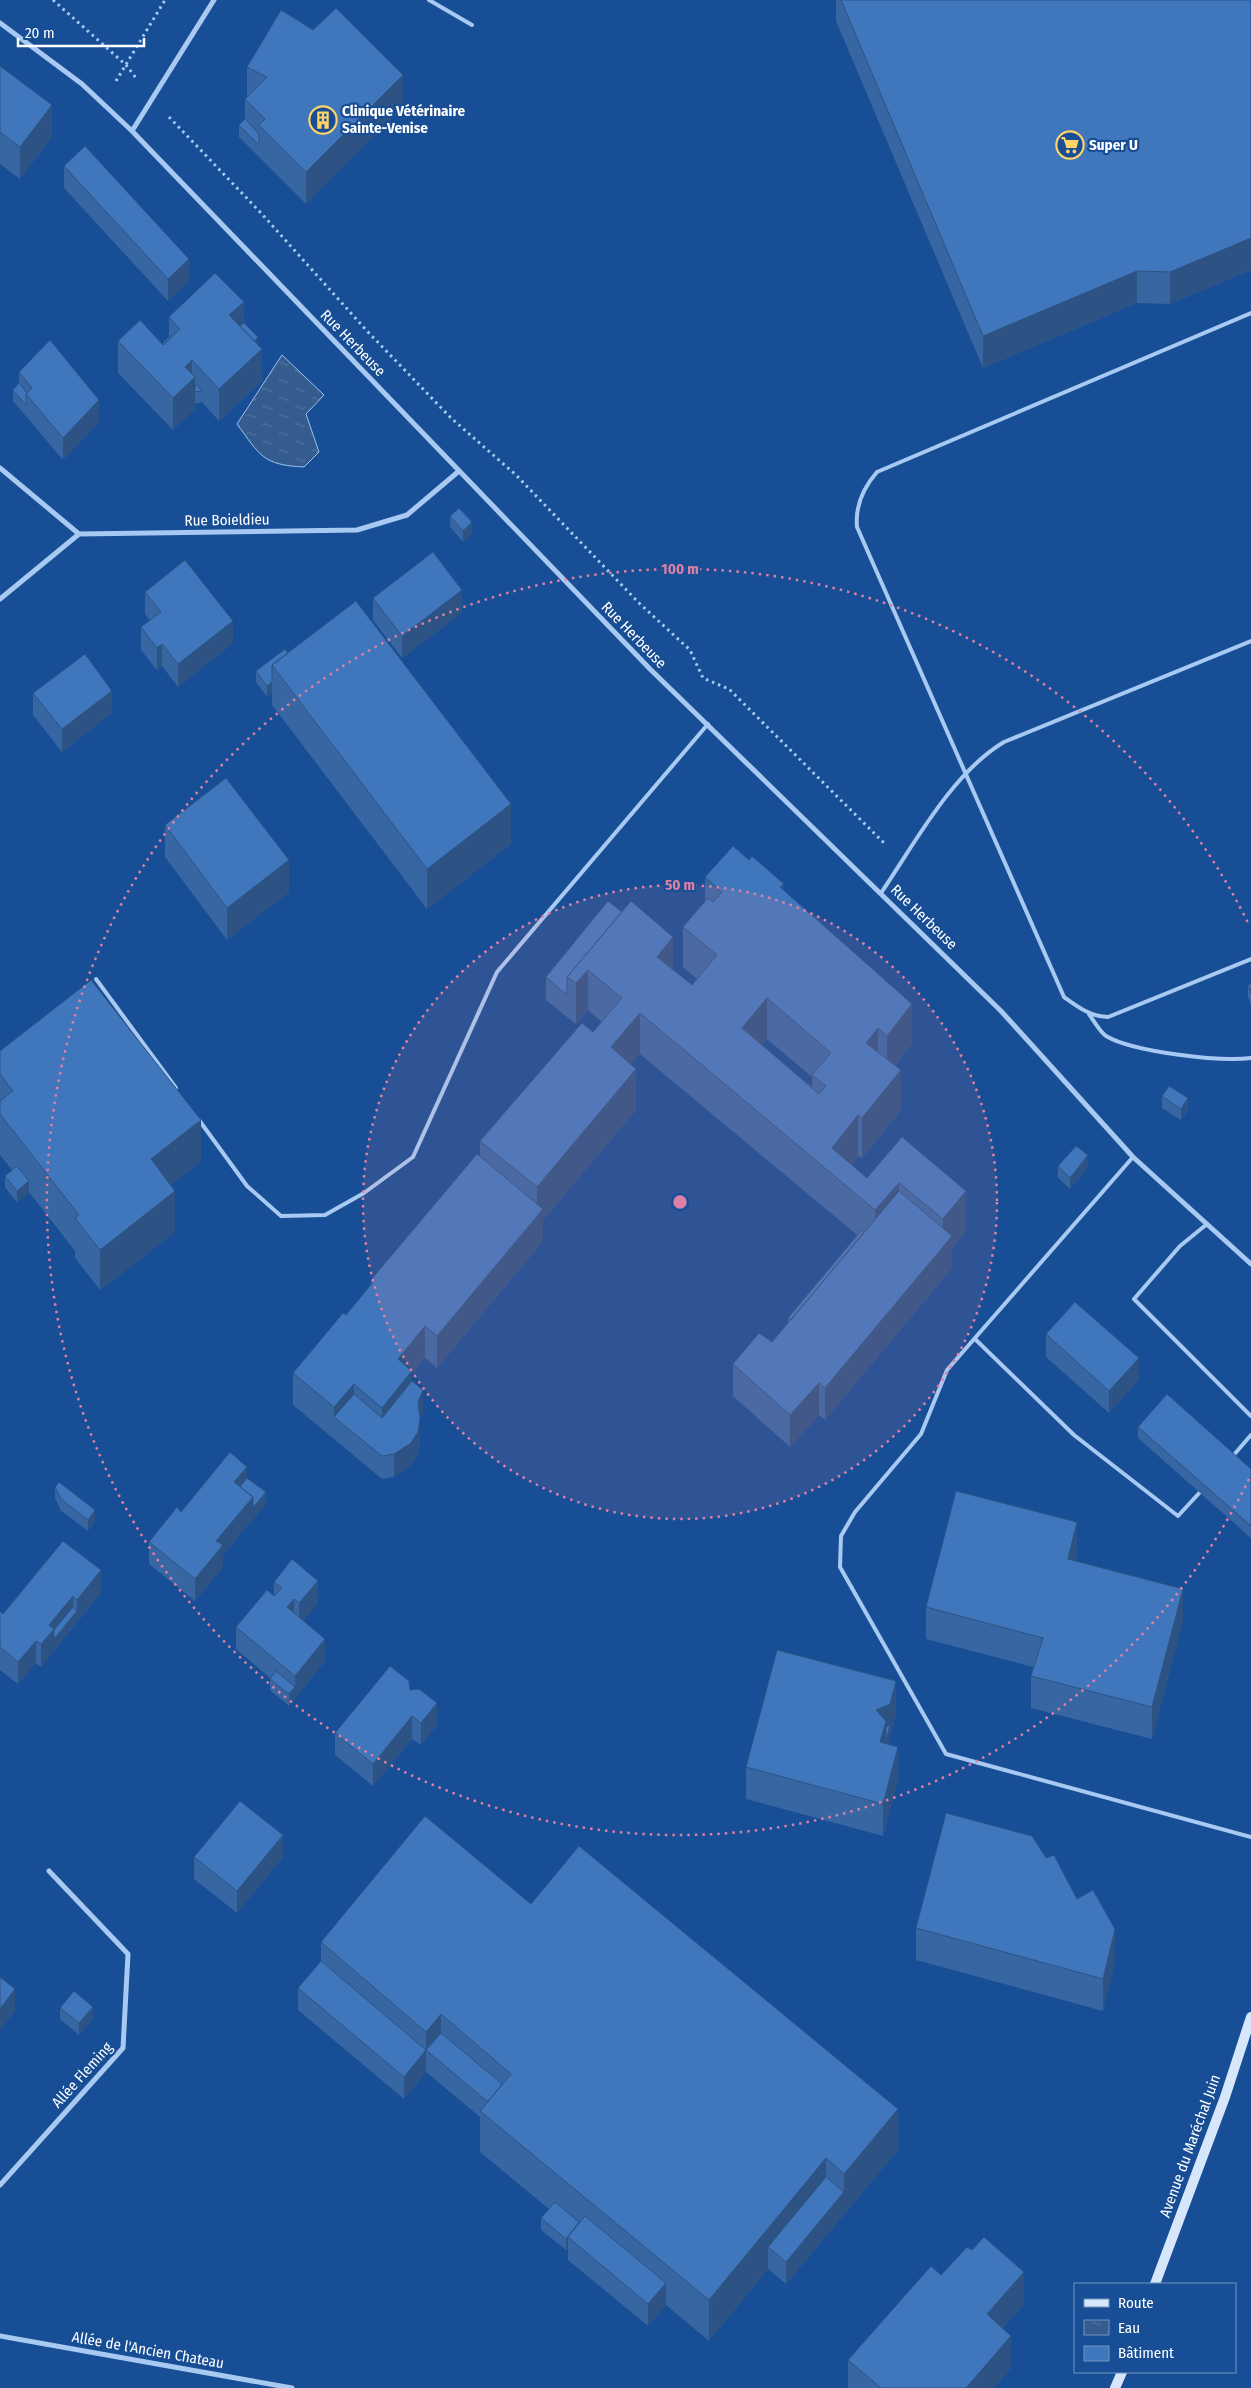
<svg xmlns="http://www.w3.org/2000/svg" width="1251" height="2388" viewBox="0 0 1251 2388" font-family="'Fira Sans Condensed',sans-serif">
	<defs>
		<pattern id="water-ripples" width="26" height="14" patternUnits="userSpaceOnUse" patternTransform="scale(1.25)"><rect width="26" height="14" fill="#345c8f"/><path d="M2 4q2-2 4 0t4 0M15 11q2-2 4 0t4 0" fill="none" stroke="#5274a0"/></pattern>
	</defs>
	<rect width="100%" height="100%" fill="#174e95"/>
	<path fill="url(#water-ripples)" stroke="#9bc4f3" d="M 282,355 L 324,395 L 306,414 L 319,452 L 304,467 C 262,465 260,455 237,424 Z"/>
	<g fill="none" stroke-linecap="round" stroke-linejoin="round">
		<path stroke="#a8c9f1" stroke-width="3" stroke-dasharray="2.5 4" stroke-linecap="butt" d="M 53,0 L 126,65 L 136,78
			M 116,81 L 165,0
			M 169,117 L 261,213 L 367,331 L 451,418 L 516,475 L 639,603 L 690,650 L 703,678 L 729,689 L 884,843"/>
		<path stroke="#a8c9f1" stroke-width="4" d="M 429,0 L 472,25
			M 1251,313 L 877,472 C 863,488 855,505 857,527 L 1064,997 C 1078,1007 1091,1017 1108,1017 L 1251,959
			M 881,893 C 915,843 952,773 1004,742 L 1251,641
			M 96,979 L 176,1088
			M 1089,1014 C 1094,1021 1100,1032 1106,1036 C 1133,1052 1220,1062 1251,1058
			M 199,1120 L 247,1186 L 281,1216 L 325,1215 L 364,1193 L 413,1157 L 497,972 L 708,724
			M 1133,1157 L 947,1370 L 921,1434 L 855,1512 L 841,1536 L 840,1567 L 946,1754 L 1251,1837
			M 1207,1224 L 1180,1246 L 1134,1299 L 1251,1416
			M 975,1339 L 1074,1435 L 1178,1516 L 1202,1490
			M 1232,1457 L 1251,1435"/>
		<path stroke="#a8c9f1" stroke-width="5" d="M 0,23 L 82,84 L 132,131 L 650,669 L 1001,1011 L 1133,1157 L 1251,1264
			M 132,131 L 214,0
			M 0,468 L 79,534
			M 0,599 L 79,534 L 357,530 L 407,515 L 459,471
			M 0,2185 L 123,2048 L 128,1954 L 49,1871
			M 0,2336 L 292,2388"/>
		<path stroke="#d7e7fb" stroke-width="10" d="M 1155,2284 L 1225,2097 L 1251,2017
			M 1115,2388 L 1122,2372"/>
	</g>
	<path fill="#3766a2" fill-rule="evenodd" d="M 836,0 L 1251,0 L 1251,270 L 1170,304 L 1137,303 L 983,368 L 836,21 Z
		M 0,66 L 52,137 L 20,179 L 0,164 Z
		M 247,67 L 403,107 L 306,204 L 239,137 L 239,125 L 245,119 L 245,99 L 247,97 Z
		M 64,166 L 189,281 L 168,301 L 64,188 Z
		M 169,317 L 244,323 L 258,345 L 262,381 L 219,421 L 202,402 L 195,404 L 195,409 L 173,430 L 118,373 L 118,341 L 162,344 L 169,337 Z
		M 19,372 L 99,422 L 63,460 L 13,401 L 13,390 L 19,383 Z
		M 450,516 L 472,534 L 463,542 L 450,527 Z
		M 145,592 L 233,643 L 178,687 L 162,666 L 157,670 L 141,650 L 141,627 L 150,620 L 145,614 Z
		M 373,598 L 462,613 L 402,658 L 373,620 Z
		M 288,653 L 511,844 L 427,909 L 272,705 L 272,693 L 267,697 L 256,682 L 256,671 Z
		M 33,693 L 112,713 L 62,752 L 33,715 Z
		M 165,825 L 289,892 L 227,940 L 165,857 Z
		M 705,877 L 784,890 L 912,1044 L 895,1065 L 901,1110 L 862,1158 L 858,1156 L 851,1165 L 867,1178 L 902,1137 L 966,1231 L 952,1249 L 952,1268 L 825,1420 L 819,1415 L 790,1447 L 733,1396 L 733,1364 L 772,1342 L 788,1323 L 788,1318 L 857,1235 L 640,1054 L 631,1064 L 636,1110 L 543,1220 L 543,1241 L 437,1368 L 425,1358 L 412,1374 L 412,1381 L 423,1412 L 420,1418 L 420,1441 L 418,1454 L 411,1465 L 394,1477 L 382,1479 L 293,1405 L 293,1373 L 346,1315 L 371,1284 L 371,1280 L 480,1156 L 480,1141 L 593,1032 L 602,1022 L 588,1010 L 576,1024 L 567,1017 L 546,1000 L 546,977 L 608,901 L 673,970 L 692,985 L 697,979 L 683,967 L 683,927 L 705,901 ZM 767,1039 L 812,1077 L 812,1087 L 762,1045 Z
		M 1251,984 L 1251,1005 L 1248,997 L 1248,985 Z
		M 0,1051 L 201,1161 L 170,1185 L 175,1232 L 100,1290 L 75,1258 L 75,1251 L 29,1192 L 17,1203 L 5,1187 L 5,1176 L 12,1170 L 0,1155 Z
		M 1162,1096 L 1188,1110 L 1181,1120 L 1162,1108 Z
		M 1058,1166 L 1088,1167 L 1070,1189 L 1058,1178 Z
		M 1046,1334 L 1139,1380 L 1109,1413 L 1046,1357 Z
		M 1138,1427 L 1251,1469 L 1251,1538 L 1138,1438 Z
		M 247,1478 L 266,1504 L 223,1555 L 223,1567 L 195,1601 L 149,1564 L 149,1542 L 181,1512 Z
		M 55,1487 L 95,1521 L 88,1531 L 61,1511 L 55,1498 Z
		M 63,1541 L 101,1593 L 41,1667 L 36,1663 L 18,1684 L 0,1670 L 0,1611 L 3,1614 Z
		M 1077,1554 L 1075,1561 L 1183,1621 L 1152,1739 L 1031,1708 L 1031,1676 L 1033,1667 L 926,1639 L 926,1607 Z
		M 274,1582 L 318,1603 L 303,1621 L 325,1661 L 289,1706 L 270,1690 L 270,1678 L 236,1649 L 236,1627 L 274,1595 Z
		M 410,1690 L 437,1725 L 421,1745 L 412,1739 L 373,1786 L 335,1755 L 335,1733 Z
		M 896,1713 L 888,1744 L 898,1779 L 883,1836 L 746,1799 L 746,1767 Z
		M 194,1857 L 283,1857 L 237,1913 L 194,1879 Z
		M 1046,1858 L 1077,1899 L 1115,1961 L 1103,2011 L 916,1960 L 916,1928 Z
		M 531,1904 L 898,2150 L 786,2284 L 768,2269 L 709,2341 L 666,2305 L 648,2326 L 568,2260 L 568,2247 L 566,2250 L 541,2230 L 541,2218 L 549,2209 L 480,2152 L 480,2117 L 426,2072 L 404,2099 L 298,2010 L 298,1988 L 321,1961 L 321,1942 Z
		M 60,2008 L 93,2018 L 79,2035 L 60,2019 Z
		M 972,2250 L 1024,2304 L 1003,2328 L 1011,2368 L 994,2388 L 848,2388 L 848,2360 L 941,2275 Z"/>
	<path fill="#2d5384" d="M 403,75 L 403,107 L 306,204 L 306,172 Z
		M 52,105 L 52,137 L 20,179 L 20,147 Z
		M 1251,238 L 1251,270 L 1170,304 L 1170,272 Z
		M 189,259 L 189,281 L 168,301 L 168,279 Z
		M 1137,271 L 1137,303 L 983,368 L 983,336 Z
		M 244,302 L 244,334 L 229,315 Z
		M 258,337 L 258,349 L 244,350 Z
		M 262,349 L 262,381 L 219,421 L 219,389 Z
		M 192,360 L 192,380 L 195,377 L 195,409 L 173,430 L 173,398 L 185,367 Z
		M 99,400 L 99,422 L 63,460 L 63,438 Z
		M 472,522 L 472,534 L 463,542 L 463,531 Z
		M 462,590 L 462,613 L 402,658 L 402,636 Z
		M 233,621 L 233,643 L 178,687 L 178,664 Z
		M 162,644 L 162,666 L 157,670 L 157,648 Z
		M 272,682 L 272,693 L 267,697 L 267,686 Z
		M 112,691 L 112,713 L 62,752 L 62,729 Z
		M 511,804 L 511,844 L 427,909 L 427,869 Z
		M 289,860 L 289,892 L 227,940 L 227,908 Z
		M 784,884 L 784,924 L 780,887 Z
		M 673,937 L 673,977 L 657,957 Z
		M 588,970 L 588,1010 L 576,1024 L 576,983 Z
		M 767,998 L 767,1039 L 742,1068 L 742,1028 Z
		M 912,1004 L 912,1044 L 875,1090 L 887,1065 L 887,1036 Z
		M 640,1013 L 640,1054 L 611,1088 L 611,1047 Z
		M 878,1028 L 878,1069 L 866,1043 Z
		M 636,1069 L 636,1110 L 543,1220 L 543,1241 L 437,1368 L 437,1336 L 537,1217 L 537,1187 Z
		M 901,1070 L 901,1110 L 862,1158 L 862,1118 Z
		M 1188,1098 L 1188,1110 L 1181,1120 L 1181,1109 Z
		M 858,1115 L 858,1156 L 839,1180 L 832,1148 Z
		M 201,1120 L 201,1161 L 151,1200 L 151,1159 Z
		M 1088,1155 L 1088,1167 L 1070,1189 L 1070,1178 Z
		M 29,1181 L 29,1193 L 17,1203 L 17,1191 Z
		M 899,1183 L 899,1223 L 875,1251 L 875,1210 Z
		M 175,1191 L 175,1232 L 100,1290 L 100,1250 Z
		M 966,1191 L 966,1231 L 952,1249 L 952,1268 L 825,1420 L 825,1388 L 943,1247 L 943,1219 Z
		M 425,1326 L 425,1358 L 412,1374 L 412,1403 L 382,1440 L 382,1408 L 398,1359 Z
		M 1139,1358 L 1139,1380 L 1109,1413 L 1109,1391 Z
		M 819,1383 L 819,1415 L 790,1447 L 790,1415 Z
		M 354,1384 L 354,1417 L 334,1417 L 334,1439 L 334,1407 Z
		M 423,1390 L 423,1412 L 418,1424 L 418,1402 Z
		M 420,1419 L 420,1441 L 418,1454 L 411,1465 L 394,1477 L 394,1454 Z
		M 247,1467 L 247,1489 L 240,1498 L 234,1482 Z
		M 266,1492 L 266,1504 L 223,1555 L 223,1567 L 195,1601 L 195,1579 L 216,1541 L 253,1497 Z
		M 95,1510 L 95,1521 L 88,1531 L 88,1520 Z
		M 1077,1522 L 1077,1554 L 1068,1591 L 1068,1559 Z
		M 101,1570 L 101,1593 L 41,1667 L 41,1644 L 49,1625 L 73,1596 L 73,1617 L 77,1611 L 77,1600 Z
		M 318,1581 L 318,1603 L 299,1626 L 299,1603 Z
		M 1183,1589 L 1183,1621 L 1152,1739 L 1152,1707 Z
		M 294,1599 L 294,1621 L 287,1607 Z
		M 325,1639 L 325,1661 L 289,1706 L 289,1694 L 295,1687 L 295,1676 Z
		M 36,1641 L 36,1663 L 18,1684 L 18,1662 Z
		M 896,1681 L 896,1713 L 886,1753 L 886,1738 L 886,1753 L 876,1742 L 876,1710 Z
		M 437,1703 L 437,1725 L 421,1745 L 421,1723 Z
		M 412,1716 L 412,1739 L 373,1786 L 373,1764 Z
		M 898,1747 L 898,1779 L 883,1836 L 883,1804 Z
		M 283,1835 L 283,1857 L 237,1913 L 237,1891 Z
		M 1115,1929 L 1115,1961 L 1103,2011 L 1103,1979 Z
		M 15,1989 L 15,2011 L 0,2031 L 0,2009 Z
		M 93,2007 L 93,2018 L 79,2035 L 79,2023 Z
		M 441,2014 L 441,2055 L 426,2050 L 426,2032 Z
		M 426,2050 L 426,2072 L 404,2099 L 404,2077 Z
		M 898,2109 L 898,2150 L 786,2284 L 786,2262 L 844,2192 L 844,2174 Z
		M 826,2158 L 826,2199 L 768,2247 L 768,2269 L 709,2341 L 709,2300 Z
		M 579,2222 L 579,2234 L 568,2237 L 568,2247 L 566,2250 L 566,2239 Z
		M 1024,2272 L 1024,2304 L 987,2347 L 987,2314 Z
		M 666,2283 L 666,2305 L 648,2326 L 648,2304 Z
		M 1011,2336 L 1011,2368 L 994,2388 L 966,2388 Z"/>
	<path fill="#4077bc" stroke="#2d5384" fill-rule="evenodd" d="M 841,0 L 1251,0 L 1251,238 L 1170,272 L 1137,271 L 983,336 Z
		M 336,8 L 403,75 L 306,172 L 259,125 L 265,119 L 245,99 L 267,77 L 247,67 L 281,10 L 313,30 Z
		M 0,66 L 52,105 L 20,147 L 0,132 Z
		M 245,119 L 259,134 L 259,145 L 239,125 Z
		M 85,146 L 189,259 L 168,279 L 64,166 Z
		M 215,273 L 244,302 L 229,315 L 262,349 L 219,389 L 192,360 L 185,367 L 195,377 L 173,398 L 118,341 L 140,320 L 163,345 L 180,329 L 169,317 Z
		M 244,323 L 258,337 L 254,341 L 240,326 Z
		M 169,337 L 170,339 L 163,345 L 162,344 Z
		M 50,340 L 99,400 L 63,438 L 26,394 L 32,388 L 19,372 Z
		M 19,383 L 27,393 L 26,394 L 26,405 L 13,390 Z
		M 195,384 L 202,391 L 195,392 Z
		M 459,508 L 472,522 L 463,531 L 450,516 Z
		M 433,552 L 462,590 L 402,636 L 373,598 Z
		M 185,560 L 233,621 L 178,664 L 162,644 L 157,648 L 141,627 L 161,612 L 145,592 Z
		M 356,601 L 511,804 L 427,869 L 272,665 Z
		M 285,649 L 288,653 L 272,665 L 272,682 L 267,686 L 256,671 Z
		M 85,654 L 112,691 L 62,729 L 33,693 Z
		M 226,778 L 289,860 L 227,908 L 165,825 Z
		M 733,846 L 749,860 L 752,856 L 784,884 L 780,887 L 912,1004 L 887,1036 L 878,1028 L 866,1043 L 901,1070 L 862,1118 L 858,1115 L 832,1148 L 867,1178 L 902,1137 L 966,1191 L 943,1219 L 899,1183 L 875,1210 L 640,1013 L 611,1047 L 636,1069 L 537,1187 L 480,1141 L 582,1023 L 593,1032 L 622,998 L 588,970 L 576,983 L 567,977 L 631,901 L 673,937 L 657,957 L 692,985 L 717,955 L 683,927 L 708,898 L 713,902 L 722,892 L 705,877 ZM 767,998 L 831,1053 L 812,1075 L 826,1086 L 819,1094 L 742,1028 Z
		M 608,901 L 622,912 L 567,977 L 567,995 L 546,977 Z
		M 91,980 L 201,1120 L 151,1159 L 175,1191 L 100,1250 L 75,1218 L 79,1215 L 0,1114 L 0,1101 L 13,1091 L 0,1074 L 0,1051 Z
		M 1251,984 L 1251,993 L 1248,985 Z
		M 1169,1086 L 1188,1098 L 1181,1109 L 1162,1096 Z
		M 1076,1146 L 1088,1155 L 1070,1178 L 1058,1166 Z
		M 477,1154 L 543,1209 L 437,1336 L 425,1326 L 398,1359 L 412,1371 L 382,1408 L 354,1384 L 334,1407 L 293,1373 L 343,1313 L 346,1315 L 373,1282 L 371,1280 Z
		M 17,1166 L 29,1181 L 17,1191 L 5,1176 Z
		M 899,1191 L 952,1236 L 825,1388 L 819,1383 L 790,1415 L 733,1364 L 759,1333 L 772,1342 Z
		M 862,1230 L 864,1232 L 791,1320 L 788,1318 Z
		M 1075,1302 L 1139,1358 L 1109,1391 L 1046,1334 Z
		M 412,1381 L 423,1390 L 418,1402 L 420,1419 L 418,1432 L 411,1443 L 394,1454 L 382,1456 L 334,1417 L 354,1394 L 382,1418 Z
		M 1167,1394 L 1251,1469 L 1251,1526 L 1138,1427 Z
		M 230,1452 L 247,1467 L 234,1482 L 253,1497 L 216,1541 L 223,1545 L 195,1579 L 149,1542 L 177,1507 L 181,1512 Z
		M 247,1478 L 266,1492 L 253,1508 L 253,1497 L 240,1487 Z
		M 59,1482 L 95,1510 L 88,1520 L 61,1499 L 55,1487 Z
		M 956,1491 L 1077,1522 L 1068,1559 L 1183,1589 L 1152,1707 L 1031,1676 L 1043,1638 L 926,1607 Z
		M 63,1541 L 101,1570 L 77,1600 L 73,1596 L 49,1625 L 54,1629 L 41,1644 L 36,1641 L 18,1662 L 0,1647 L 0,1611 L 3,1614 Z
		M 292,1559 L 318,1581 L 299,1603 L 294,1599 L 287,1607 L 325,1639 L 295,1676 L 236,1627 L 267,1590 L 274,1596 L 282,1588 L 274,1582 Z
		M 73,1607 L 77,1611 L 54,1639 L 54,1630 Z
		M 777,1650 L 896,1681 L 890,1704 L 876,1710 L 886,1721 L 880,1742 L 898,1747 L 883,1804 L 746,1767 Z
		M 390,1666 L 409,1681 L 410,1690 L 419,1689 L 437,1703 L 421,1723 L 412,1716 L 373,1764 L 335,1733 Z
		M 276,1671 L 295,1687 L 289,1694 L 270,1679 Z
		M 890,1725 L 886,1742 L 886,1727 Z
		M 240,1801 L 283,1835 L 237,1891 L 194,1857 Z
		M 946,1813 L 1032,1836 L 1046,1858 L 1054,1855 L 1077,1899 L 1093,1890 L 1115,1929 L 1103,1979 L 916,1928 Z
		M 425,1816 L 531,1904 L 579,1846 L 898,2109 L 844,2174 L 826,2158 L 709,2300 L 480,2111 L 511,2074 L 441,2014 L 426,2032 L 321,1942 Z
		M 321,1961 L 426,2050 L 404,2077 L 298,1988 Z
		M 0,1977 L 15,1989 L 0,2009 Z
		M 74,1991 L 93,2007 L 79,2023 L 60,2008 Z
		M 441,2033 L 502,2084 L 488,2102 L 426,2050 Z
		M 826,2177 L 844,2192 L 786,2262 L 768,2247 Z
		M 555,2202 L 579,2222 L 566,2239 L 541,2218 Z
		M 585,2216 L 666,2283 L 648,2304 L 568,2237 Z
		M 984,2237 L 1024,2272 L 987,2314 L 1011,2336 L 966,2388 L 881,2388 L 848,2360 L 931,2266 L 941,2275 L 967,2247 L 972,2250 Z"/>
	<circle cx="680" cy="1202" r="317" fill="#dd80a5" fill-opacity=".12"/>
	<g fill="none" stroke="#dd80a5" stroke-width="2.5" stroke-dasharray="2.5 5">
		<circle cx="680" cy="1202" r="317"/>
		<path d="M1249 1479A633 633 0 1 1 1249 925"/>
	</g>
	<defs>
		<g id="building-ring" transform="scale(1.4375)"><circle r="9.5" fill="#174e95" stroke="#ffd368" stroke-width="1.5"/><path d="M-4-6H4V6H1V3H-1V6H-4ZM-2.5-4.3h1.7v1.8h-1.7ZM.8-4.3h1.7v1.8H.8ZM-2.5-1h1.7V.8h-1.7ZM.8-1h1.7V.8H.8Z" fill="#ffd368"/></g>
		<g id="supermarket-ring" transform="scale(1.4375)"><circle r="9.5" fill="#174e95" stroke="#ffd368" stroke-width="1.5"/><path d="M-6-5.5h2.5l.6 2H6L4.5 2H-2.5L-4.4-4H-6ZM-1.5 3.2a1.3 1.3 0 1 0 .1 0ZM3 3.2a1.3 1.3 0 1 0 .1 0Z" fill="#ffd368"/></g>
	</defs>
	<g fill-rule="evenodd">
		<use href="#building-ring" x="323" y="120"/>
		<use href="#supermarket-ring" x="1070" y="145"/>
	</g>
	<g text-anchor="middle" dominant-baseline="central" stroke-width="4.5" stroke-linejoin="round" paint-order="stroke">
		<g font-size="15" font-weight="bold" fill="#fff" stroke="#174e95" text-anchor="start">
			<text x="342" y="111">Clinique Vétérinaire<tspan x="342" dy="17">Sainte-Venise</tspan></text>
			<text x="1089" y="145">Super U</text>
		</g>
		<g font-size="15" fill="#fff" stroke="#174e95">
			<text transform="translate(353 343) rotate(46)">Rue Herbeuse</text>
			<text transform="translate(227 520) rotate(-1)">Rue Boieldieu</text>
			<text transform="translate(634 635) rotate(46)">Rue Herbeuse</text>
			<text transform="translate(924 917) rotate(44)">Rue Herbeuse</text>
			<text transform="translate(82 2075) rotate(-48)">Allée Fleming</text>
			<text transform="translate(1190 2146) rotate(-70)">Avenue du Maréchal Juin</text>
			<text transform="translate(148 2350) rotate(10)">Allée de l'Ancien Chateau</text>
		</g>
	</g>
	<circle cx="680" cy="1202" r="8" fill="#dd80a5" stroke="#174e95" stroke-width="2.5"/>
	<g font-size="15" text-anchor="middle" font-weight="bold" fill="#dd80a5" stroke="#174e95" stroke-width="4.5" stroke-linejoin="round" paint-order="stroke">
		<text x="680" y="574">100 m</text>
		<text x="680" y="890">50 m</text>
	</g>
	<rect x="1074" y="2283" width="162" height="90" fill="#174e95" stroke="#7495bf"/>
	<rect x="1084" y="2299" width="25" height="8" fill="#d7e7fb" stroke="#7495bf"/>
	<text x="1118" y="2308" font-size="15" fill="#ffffff">Route</text>
	<rect x="1084" y="2320" width="25" height="15" fill="url(#water-ripples)" stroke="#7495bf"/>
	<text x="1118" y="2333" font-size="15" fill="#ffffff">Eau</text>
	<rect x="1084" y="2346" width="25" height="15" fill="#4077bc" stroke="#7495bf"/>
	<text x="1118" y="2358" font-size="15" fill="#ffffff">Bâtiment</text>
	<path d="M18 38v8h126v-8" fill="none" stroke="#ffffff" stroke-width="2.5"/>
	<text x="25" y="38" font-size="15" fill="#ffffff" stroke="#174e95" stroke-width="4" paint-order="stroke">20 m</text>
</svg>
